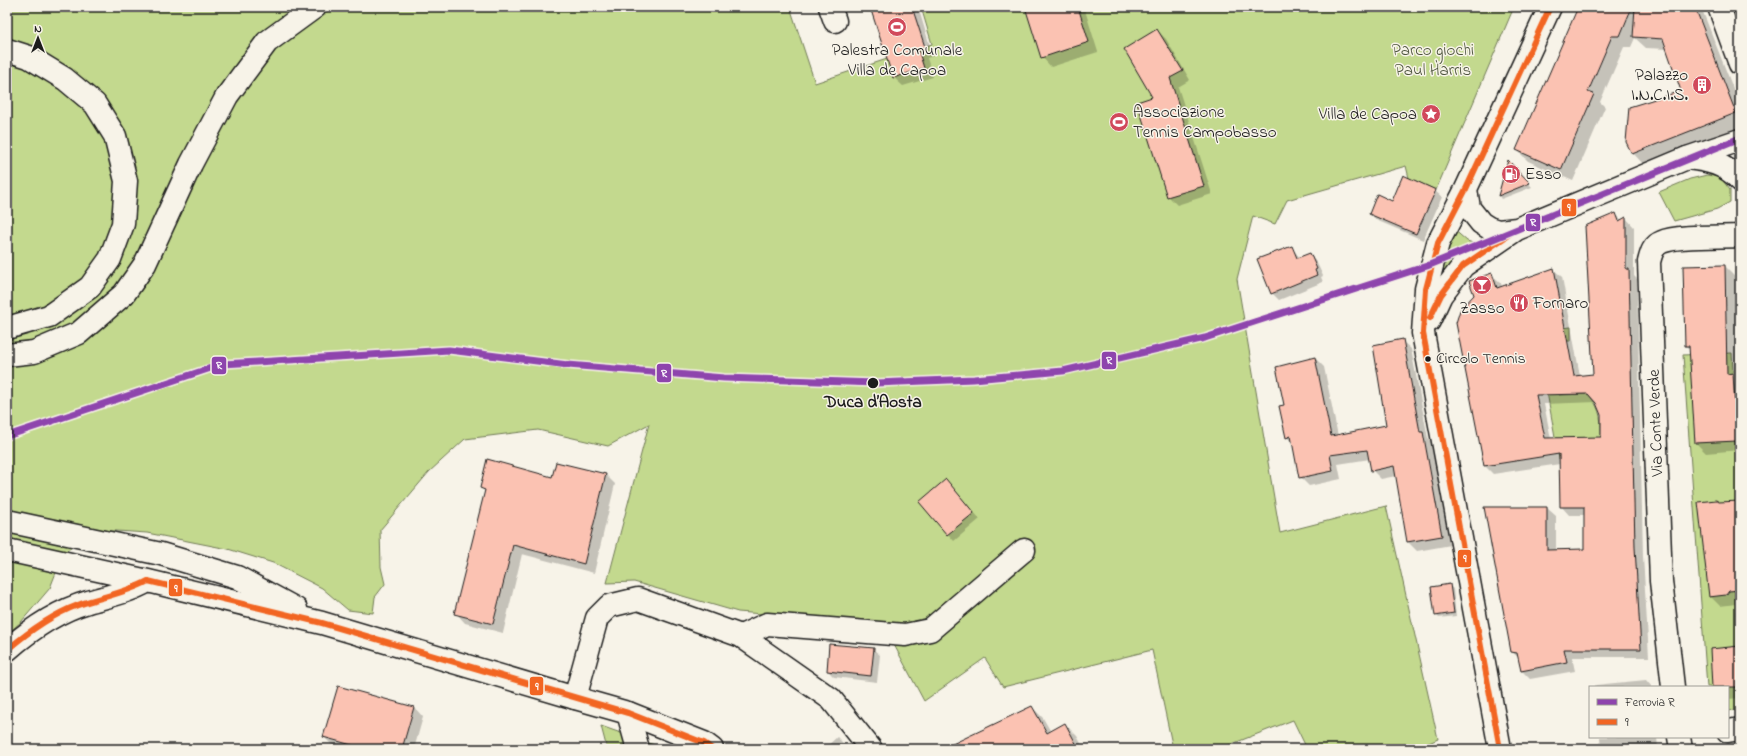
<svg xmlns="http://www.w3.org/2000/svg" width="1747" height="756" viewBox="0 0 1747 756" font-family="'Indie Flower',sans-serif">
	<rect width="100%" height="100%" fill="#f7f3e8"/>
	<filter id="ink" filterUnits="userSpaceOnUse"><feTurbulence type="fractalNoise" baseFrequency=".025" numOctaves="2"/><feDisplacementMap in="SourceGraphic" scale="8" xChannelSelector="R" yChannelSelector="G"/><feConvolveMatrix kernelMatrix="1 2 1 2 8 2 1 2 1" color-interpolation-filters="sRGB"/></filter>
	<g filter="url(#ink)">
		<path fill="#c3d98e" stroke="#707a55" d="M 7,7 L 790,7 L 815,83 L 932,44 L 921,7 L 1514,7 L 1436,190 L 1409,178 L 1406,166 L 1287,200 L 1275,224 L 1253,216 L 1237,279 L 1280,533 L 1386,506 L 1438,739 L 1420,747 L 1420,749 L 1307,749 L 1293,720 L 1219,749 L 1173,749 L 1152,650 L 1003,687 L 985,658 L 924,701 L 883,624 L 738,612 L 634,582 L 607,583 L 649,424 L 608,446 L 538,430 L 465,439 L 429,472 L 380,530 L 381,567 L 385,584 L 375,597 L 373,613 L 348,610 L 322,588 L 273,563 L 228,549 L 147,533 L 102,530 L 64,552 L 50,588 L 21,622 L 7,634 Z
			M 1707,175 L 1720,177 L 1730,190 L 1730,202 L 1717,209 L 1674,221 L 1659,192 L 1690,179 Z
			M 1452,228 L 1467,241 L 1476,244 L 1441,283 L 1435,278 Z
			M 1571,327 L 1571,341 L 1561,341 L 1559,395 L 1588,394 C 1601,409 1601,418 1601,437 L 1559,459 L 1536,331 Z
			M 1732,353 L 1737,444 L 1740,444 L 1740,709 L 1728,711 L 1728,687 L 1707,687 L 1683,355 Z
			M 601,726 L 666,749 L 607,749 Z"/>
		<path fill="#0003" fill-rule="evenodd" d="M 871,7 L 918,7 L 933,56 L 927,58 L 933,77 L 903,86 L 893,77 Z
			M 1026,7 L 1084,7 L 1098,52 L 1051,67 L 1042,57 Z
			M 1579,7 L 1701,7 L 1740,106 L 1740,128 L 1644,165 L 1633,153 L 1682,92 L 1668,49 L 1646,48 L 1635,38 L 1631,47 L 1624,47 L 1600,102 L 1605,107 L 1573,181 L 1528,161 L 1517,150 Z
			M 1157,30 L 1166,39 L 1190,80 L 1178,87 L 1212,194 L 1177,205 L 1168,196 L 1154,98 Z
			M 1509,162 L 1532,187 L 1501,199 L 1499,196 Z
			M 1435,191 L 1442,197 L 1423,240 L 1376,220 L 1370,213 L 1392,202 Z
			M 1616,215 L 1622,220 L 1626,218 L 1634,227 L 1634,276 L 1637,279 L 1643,556 L 1649,657 L 1572,657 L 1575,671 L 1530,679 L 1522,671 L 1520,659 L 1512,652 L 1547,508 L 1556,516 L 1556,551 L 1586,549 L 1585,515 L 1569,515 L 1561,506 L 1560,464 L 1493,474 L 1485,466 L 1492,275 L 1501,283 L 1502,287 L 1553,269 L 1562,277 L 1580,376 L 1594,374 ZM 1597,402 L 1602,414 L 1602,438 L 1551,439 L 1544,404 Z
			M 1291,247 L 1300,258 L 1310,254 L 1316,261 L 1323,276 L 1321,277 L 1323,282 L 1279,300 L 1272,293 Z
			M 1725,266 L 1735,276 L 1736,378 L 1740,382 L 1740,450 L 1706,453 L 1696,443 L 1690,350 L 1686,346 L 1684,267 Z
			M 1402,341 L 1411,349 L 1428,438 L 1432,441 L 1451,545 L 1417,551 L 1408,542 L 1396,476 L 1381,479 L 1372,470 L 1370,459 L 1338,464 L 1341,479 L 1309,486 L 1300,477 L 1293,444 L 1287,437 L 1285,406 L 1315,358 L 1324,367 L 1338,436 L 1387,426 Z
			M 606,475 L 615,484 L 594,573 L 522,554 L 503,633 L 465,623 L 456,613 L 486,492 L 481,488 L 553,478 Z
			M 952,487 L 980,519 L 954,541 L 920,502 Z
			M 1740,501 L 1740,600 L 1736,604 L 1720,606 L 1710,596 Z
			M 1450,586 L 1453,589 L 1456,616 L 1439,618 L 1436,615 Z
			M 1740,647 L 1740,698 L 1728,699 L 1728,687 L 1713,687 Z
			M 873,649 L 880,655 L 877,682 L 834,677 L 828,671 Z
			M 1646,680 L 1652,687 L 1596,687 L 1595,685 Z
			M 339,687 L 414,707 L 423,717 L 414,749 L 343,749 L 334,747 L 324,737 Z
			M 1032,707 L 1043,718 L 1051,732 L 1065,724 L 1077,736 L 1084,749 L 970,749 Z
			M 837,737 L 849,749 L 824,749 Z
			M 1600,737 L 1657,737 L 1658,749 L 1601,749 Z"/>
		<path fill="#fbc2b2" stroke="#1c1c1c" fill-rule="evenodd" d="M 870,7 L 912,7 L 925,47 L 918,49 L 924,68 L 893,78 Z
			M 1025,7 L 1078,7 L 1089,42 L 1041,58 Z
			M 1578,7 L 1632,7 L 1620,36 L 1612,36 L 1588,92 L 1594,94 L 1561,170 L 1516,150 Z
			M 1635,7 L 1695,7 L 1736,113 L 1632,154 L 1626,142 L 1629,107 L 1681,91 L 1663,39 L 1633,37 Z
			M 1157,29 L 1183,71 L 1170,78 L 1204,186 L 1167,197 L 1137,102 L 1152,97 L 1124,49 Z
			M 1508,160 L 1530,183 L 1498,196 Z
			M 1403,175 L 1436,190 L 1416,234 L 1369,214 L 1377,194 L 1392,201 Z
			M 1616,213 L 1619,221 L 1626,217 L 1626,269 L 1629,269 L 1635,547 L 1641,649 L 1564,649 L 1567,662 L 1521,671 L 1517,653 L 1511,652 L 1484,507 L 1547,507 L 1547,550 L 1584,549 L 1584,507 L 1560,507 L 1559,454 L 1484,466 L 1456,323 L 1460,310 L 1474,295 L 1469,281 L 1492,273 L 1497,288 L 1554,268 L 1574,376 L 1593,374 L 1585,226 ZM 1588,394 L 1596,403 L 1601,415 L 1601,437 L 1545,438 L 1536,395 Z
			M 1292,246 L 1297,258 L 1310,253 L 1317,269 L 1315,270 L 1317,275 L 1271,294 L 1257,259 Z
			M 1725,265 L 1727,374 L 1733,373 L 1737,441 L 1695,443 L 1689,346 L 1685,346 L 1683,266 Z
			M 1403,339 L 1420,432 L 1423,432 L 1442,536 L 1407,542 L 1394,466 L 1371,471 L 1367,450 L 1330,455 L 1333,471 L 1299,478 L 1291,436 L 1286,438 L 1279,406 L 1284,405 L 1276,367 L 1315,357 L 1331,436 L 1386,425 L 1373,345 Z
			M 487,459 L 552,477 L 556,462 L 606,474 L 584,564 L 513,545 L 493,624 L 454,614 L 485,490 L 480,488 Z
			M 946,479 L 974,513 L 947,535 L 919,502 Z
			M 1716,500 L 1719,502 L 1740,501 L 1740,590 L 1729,591 L 1726,595 L 1709,597 L 1698,502 Z
			M 1450,584 L 1454,613 L 1435,616 L 1431,587 Z
			M 829,644 L 874,648 L 871,676 L 827,671 Z
			M 1740,646 L 1740,687 L 1712,687 L 1710,649 Z
			M 338,686 L 414,707 L 402,749 L 366,749 L 323,737 Z
			M 1032,706 L 1047,733 L 1065,723 L 1079,749 L 942,749 Z"/>
		<g fill="none" stroke-linecap="round" stroke-linejoin="round">
			<g stroke="#1c1c1c" stroke-width="25">
				<path id="minor" d="M 830,7 L 835,21
					M 1719,7 L 1740,64
					M 1687,158 C 1708,160 1725,164 1740,180
					M 741,636 L 767,624 L 905,635 L 930,630 L 1024,550
					M 1673,687 L 1661,581 L 1649,262 C 1651,254 1653,245 1662,242 C 1676,235 1722,237 1740,236
					M 575,698 L 597,618 L 609,606 L 638,599 L 741,636 L 831,699 L 871,749
					M 628,713 L 638,749
					M 1728,731 L 1740,729
					M 1679,737 L 1681,749"/>
			</g>
			<g stroke="#1c1c1c" stroke-width="25">
				<path id="major" d="M 7,50 L 29,57 L 65,79 L 95,104 L 115,136 L 126,181 L 123,224 L 110,259 L 90,287 L 49,316 L 7,328
					M 1466,189 L 1469,208 L 1481,223 L 1489,228 L 1498,231 L 1517,229 L 1687,158 L 1740,140
					M 1429,321 L 1441,295 L 1463,266 L 1517,229
					M 7,355 L 34,352 L 79,333 L 124,294 L 145,264 L 191,164 L 227,96 L 267,42 L 315,7
					M 7,521 L 161,554 L 237,577 L 296,609
					M 7,550 L 148,581 L 322,623 L 575,698 L 628,713 L 704,743 L 712,749
					M 7,650 C 31,629 57,611 88,602 C 109,596 129,592 148,581
					M 1500,749 L 1423,333 L 1426,289 L 1438,243 L 1466,189 L 1550,7"/>
			</g>
			<use href="#minor" stroke="#f7f3e8" stroke-width="22"/>
			<use href="#major" stroke="#f7f3e8" stroke-width="22"/>
			<g stroke="#f7f3e8" stroke-width="9">
				<path id="bus-1" d="M 1430,318 L 1441,295 L 1463,266 L 1517,229 L 1687,158 L 1740,140
					M 7,650 C 28,632 51,615 78,605 C 101,597 126,593 148,581 L 322,623 L 628,713 L 704,743 L 712,749
					M 1500,749 L 1423,333 L 1426,289 L 1438,243 L 1466,189 L 1550,7"/>
			</g>
			<use href="#bus-1" stroke="#f26522" stroke-width="6"/>
			<g stroke="#f7f3e8" stroke-width="10">
				<path id="rail-1" d="M 7,436 L 223,364 L 449,350 L 568,365 L 724,378 L 876,383 L 974,379 L 1063,371 L 1205,338 L 1427,266 L 1740,138"/>
			</g>
			<use href="#rail-1" stroke="#8e44ad" stroke-width="7"/>
		</g>
	</g>
	<defs>
		<g id="stadium-disc" transform="scale(1)"><circle r="9.5" fill="#d1495b" stroke="#f7f3e8"/><path d="M0-5a6.5 5 0 1 0 0 10a6.5 5 0 1 0 0-10ZM-3.5-1.8h7v3.6h-7Z" fill="#fff"/></g>
		<g id="building-disc" transform="scale(1)"><circle r="9.5" fill="#d1495b" stroke="#f7f3e8"/><path d="M-4-6H4V6H1V3H-1V6H-4ZM-2.5-4.3h1.7v1.8h-1.7ZM.8-4.3h1.7v1.8H.8ZM-2.5-1h1.7V.8h-1.7ZM.8-1h1.7V.8H.8Z" fill="#fff"/></g>
		<g id="sight-disc" transform="scale(1)"><circle r="9.5" fill="#d1495b" stroke="#f7f3e8"/><path d="M0-6L1.8-2.2L6-1.7L2.9 1.2L3.7 5.4L0 3.3L-3.7 5.4L-2.9 1.2L-6-1.7L-1.8-2.2Z" fill="#fff"/></g>
		<g id="fuel-disc" transform="scale(1)"><circle r="9.5" fill="#d1495b" stroke="#f7f3e8"/><path d="M-5.5-6h7V0h2V4h1.3V-2.5L3-4.5l.8-.8L6-3V5H2.5V1h-1V6h-7ZM-4.2-4.7v3.2H.2V-4.7Z" fill="#fff"/></g>
		<g id="bar-disc" transform="scale(1)"><circle r="9.5" fill="#d1495b" stroke="#f7f3e8"/><path d="M-6-5H6L.8 .8V4.5H3.5V6h-7V4.5H-.8V.8Z" fill="#fff"/></g>
		<g id="restaurant-disc" transform="scale(1)"><circle r="9.5" fill="#d1495b" stroke="#f7f3e8"/><path d="M-5-6h1v4h1v-4h1v4h1v-4h1v5L-1.5 .5V6h-2V.5L-5-1ZM5-6V6H3V1.5H1.5Q1.5-4 5-6Z" fill="#fff"/></g>
	</defs>
	<g fill-rule="evenodd">
		<use href="#stadium-disc" x="897" y="27"/>
		<use href="#building-disc" x="1702" y="85"/>
		<use href="#sight-disc" x="1431" y="114"/>
		<use href="#stadium-disc" x="1119" y="122"/>
		<use href="#fuel-disc" x="1511" y="174"/>
		<use href="#bar-disc" x="1482" y="285"/>
		<use href="#restaurant-disc" x="1519" y="303"/>
	</g>
	<g fill="#1c1c1c" stroke="#f7f3e8" stroke-width="1.5">
		<circle cx="1428" cy="359" r="3.5"/>
		<circle cx="873" cy="383" r="6"/>
	</g>
	<g text-anchor="middle" dominant-baseline="central" stroke-width="3" stroke-linejoin="round" paint-order="stroke">
		<g font-size="16" fill="#1c1c1c" stroke="#f7f3e8" text-anchor="start">
			<text x="1436" y="359">Circolo Tennis</text>
		</g>
		<g font-size="17" fill="#1c1c1c" stroke="#f7f3e8" text-anchor="start">
			<text x="897" y="50" text-anchor="middle">Palestra Comunale<tspan x="897" dy="20">Villa de Capoa</tspan></text>
			<text x="1688" y="75" text-anchor="end">Palazzo<tspan x="1688" dy="20">I.N.C.I.S.</tspan></text>
			<text x="1133" y="112">Associazione<tspan x="1133" dy="20">Tennis Campobasso</tspan></text>
			<text x="1417" y="114" text-anchor="end">Villa de Capoa</text>
			<text x="1525" y="174">Esso</text>
			<text x="1533" y="303">Fornaro</text>
			<text x="1482" y="308" text-anchor="middle">Zasso</text>
		</g>
		<g font-size="17" fill="#4e553e" stroke="#f7f3e8">
			<text x="1433" y="50">Parco giochi<tspan x="1433" dy="20">Paul Harris</tspan></text>
		</g>
		<g font-size="17" font-weight="bold" fill="#1c1c1c" stroke="#f7f3e8">
			<text x="873" y="402">Duca d’Aosta</text>
		</g>
		<g font-size="17" fill="#1c1c1c" stroke="#f7f3e8">
			<text transform="translate(1656 423) rotate(-92)">Via Conte Verde</text>
		</g>
	</g>
	<g stroke="#f7f3e8" stroke-width="1.5">
		<rect x="1561" y="198" width="16" height="19" rx="4" fill="#f26522"/>
		<rect x="1525" y="213" width="16" height="19" rx="4" fill="#8e44ad"/>
		<rect x="1101" y="351" width="16" height="19" rx="4" fill="#8e44ad"/>
		<rect x="211" y="356" width="16" height="19" rx="4" fill="#8e44ad"/>
		<rect x="656" y="363" width="16" height="20" rx="4" fill="#8e44ad"/>
		<rect x="1457" y="549" width="15" height="19" rx="4" fill="#f26522"/>
		<rect x="168" y="578" width="15" height="19" rx="4" fill="#f26522"/>
		<rect x="529" y="676" width="15" height="20" rx="4" fill="#f26522"/>
	</g>
	<g font-size="11" text-anchor="middle" font-weight="bold" fill="#fff">
		<text x="1569" y="211">9</text>
		<text x="1533" y="226">R</text>
		<text x="1109" y="364">R</text>
		<text x="219" y="369">R</text>
		<text x="664" y="377">R</text>
		<text x="1465" y="562">9</text>
		<text x="176" y="592">9</text>
		<text x="537" y="690">9</text>
	</g>
	<rect width="1747" height="756" fill="none" stroke="#f7f3e8" stroke-width="24"/>
	<rect x="12" y="12" width="1723" height="732" fill="none" stroke="#1c1c1c" stroke-width="1.5" filter="url(#ink)"/>
	<rect x="1589" y="686" width="140" height="52" fill="#f7f3e8" stroke="#9f9d96"/>
	<rect x="1597" y="699" width="20" height="6" fill="#8e44ad" stroke="#9f9d96"/>
	<text x="1625" y="706" font-size="12" fill="#1c1c1c">Ferrovia R</text>
	<rect x="1597" y="719" width="20" height="6" fill="#f26522" stroke="#9f9d96"/>
	<text x="1625" y="726" font-size="12" fill="#1c1c1c">9</text>
	<g transform="translate(38 38)" stroke="#f7f3e8" stroke-width="3" paint-order="stroke">
	<path d="M0-3L7 15L0 10L-7 15Z" fill="#1c1c1c"/>
	<text y="-6" font-size="11" font-weight="bold" text-anchor="middle" fill="#1c1c1c">N</text>
	</g>
</svg>
